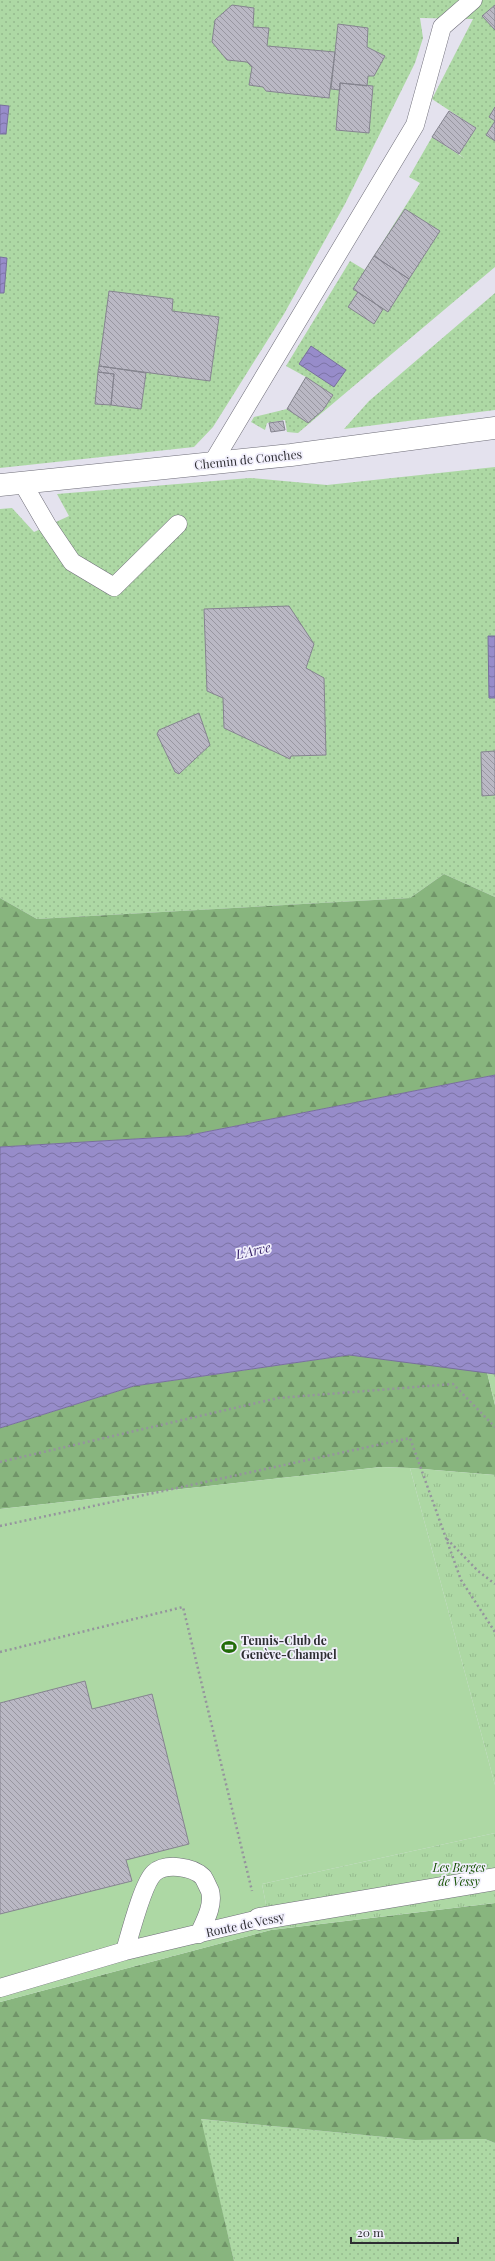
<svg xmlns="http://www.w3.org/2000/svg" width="495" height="2261" viewBox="0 0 495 2261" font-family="'Playfair Display',serif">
	<defs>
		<pattern id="grass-dots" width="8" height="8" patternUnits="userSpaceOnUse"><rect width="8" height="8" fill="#add8a4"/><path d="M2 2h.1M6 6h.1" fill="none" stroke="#95ba8e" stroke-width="1.8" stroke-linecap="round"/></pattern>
		<pattern id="forest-firs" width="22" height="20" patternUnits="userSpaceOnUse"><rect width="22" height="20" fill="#88b57e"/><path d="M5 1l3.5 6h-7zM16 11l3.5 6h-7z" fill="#709468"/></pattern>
		<pattern id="park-tufts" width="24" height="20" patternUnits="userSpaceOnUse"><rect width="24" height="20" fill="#add8a4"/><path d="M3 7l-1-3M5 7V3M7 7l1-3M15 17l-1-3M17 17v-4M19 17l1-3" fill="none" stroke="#95ba8e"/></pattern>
		<pattern id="water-waves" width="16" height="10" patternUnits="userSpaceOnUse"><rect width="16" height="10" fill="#978cca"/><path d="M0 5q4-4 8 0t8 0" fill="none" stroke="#7c73a5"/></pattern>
		<pattern id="building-back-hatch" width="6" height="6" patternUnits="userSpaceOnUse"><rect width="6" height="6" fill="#bab8c4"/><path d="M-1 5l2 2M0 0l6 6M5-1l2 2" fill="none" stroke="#9896a0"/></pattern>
	</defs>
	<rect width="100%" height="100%" fill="#e4e2ee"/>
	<path fill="url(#grass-dots)" d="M 0,0 L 495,0 L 495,267 L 298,433 L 287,432 L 285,420 L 267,423 L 265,430 L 251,422 L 254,417 L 287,409 L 306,377 L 286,366 L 350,261 L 365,270 L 420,183 L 409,177 L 432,137 L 464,158 L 459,154 L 476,128 L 432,99 L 473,19 L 420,18 L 423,38 L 415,63 L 345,204 L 284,314 L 213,427 L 194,447 L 0,468 Z
		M 495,293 L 495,410 L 344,429 L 369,401 Z
		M 495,467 L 495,897 L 444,874 L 410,898 L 37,919 L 0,898 L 0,509 L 12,508 L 34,532 L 69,516 L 57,494 L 250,478 L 327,485 Z
		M 200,2119 L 415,2140 L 485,2139 L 495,2143 L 495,2261 L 234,2261 Z"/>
	<path fill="url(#forest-firs)" d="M 444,874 L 495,897 L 495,1075 L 185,1136 L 0,1147 L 0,898 L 37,919 L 410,898 Z
		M 349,1355 L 487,1372 L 495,1405 L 495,1475 L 410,1468 L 381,1467 L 0,1509 L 0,1428 L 134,1386 Z
		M 495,1903 L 495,2143 L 485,2139 L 415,2140 L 201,2119 L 234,2261 L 0,2261 L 0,2002 L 271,1930 Z"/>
	<path fill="url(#park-tufts)" d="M 487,1372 L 495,1374 L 495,1405 Z
		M 410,1468 L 495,1475 L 495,1785 Z
		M 495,1833 L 495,1903 L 271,1930 L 262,1884 Z"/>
	<path fill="#add8a4" d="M 381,1467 L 410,1468 L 495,1785 L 495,1833 L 262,1884 L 271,1930 L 0,2002 L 0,1509 Z"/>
	<path fill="url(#water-waves)" stroke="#78709c" d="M 0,105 L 9,106 L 6,134 L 0,134 Z
		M 0,257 L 7,258 L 4,293 L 0,293 Z
		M 311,346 L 346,370 L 334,387 L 299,364 Z
		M 488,636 L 495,636 L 495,698 L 489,698 Z
		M 495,1075 L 495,1374 L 349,1355 L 134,1386 L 0,1428 L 0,1147 L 185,1136 Z"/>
	<path fill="url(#building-back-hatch)" stroke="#85848f" d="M 232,5 L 254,8 L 253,27 L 269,28 L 267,46 L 335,52 L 329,98 L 266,91 L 263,87 L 249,85 L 252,67 L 247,62 L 227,60 L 212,42 L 215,20 Z
		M 495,5 L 495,30 L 482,16 Z
		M 338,24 L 368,28 L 367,47 L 385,56 L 374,76 L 368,76 L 367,86 L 340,83 L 340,90 L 331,89 Z
		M 340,83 L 373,86 L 369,133 L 336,130 Z
		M 495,107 L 495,121 L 489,117 Z
		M 449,111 L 476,128 L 459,154 L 432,137 Z
		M 495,121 L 495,141 L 486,135 Z
		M 405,209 L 440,231 L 409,279 L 374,256 Z
		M 374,256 L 409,279 L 388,312 L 353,289 Z
		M 109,291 L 173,299 L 172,311 L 219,317 L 210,381 L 99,366 Z
		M 358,292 L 383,309 L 374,324 L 348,307 Z
		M 99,366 L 146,373 L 141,409 L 111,405 L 114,374 L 98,372 Z
		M 98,372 L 114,374 L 111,405 L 95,404 Z
		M 306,377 L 333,395 L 323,410 L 308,423 L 287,409 Z
		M 283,421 L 285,430 L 271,432 L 269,423 Z
		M 289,606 L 314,644 L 306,668 L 324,678 L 326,755 L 291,756 L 290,759 L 224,728 L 223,698 L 207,691 L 204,609 Z
		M 199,713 L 210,745 L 179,774 L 175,772 L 157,734 L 159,730 Z
		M 495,751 L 495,795 L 482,796 L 481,752 Z
		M 85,1681 L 92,1709 L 152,1694 L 189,1844 L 126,1860 L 132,1881 L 0,1914 L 0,1703 Z"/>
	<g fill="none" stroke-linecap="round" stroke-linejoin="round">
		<g stroke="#6e6d78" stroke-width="19">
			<path id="service" d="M 213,462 L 415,125 L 442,27 L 473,0
				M 22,482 L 47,525 L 72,562 L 114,587 L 178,524
				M 125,1951 C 130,1934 143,1883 154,1873 C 165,1863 192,1866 203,1877 C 205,1880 208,1887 210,1891 C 214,1905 205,1921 199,1934
				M 0,1988 L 125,1951 L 259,1919"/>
		</g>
		<g stroke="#6e6d78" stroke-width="23">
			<path id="pedestrian" d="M 259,1919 L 495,1879"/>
		</g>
		<g stroke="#6e6d78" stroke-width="23">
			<path id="minor" d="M 0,485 L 291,455 L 495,428"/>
		</g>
		<path stroke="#95949d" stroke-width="2.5" stroke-dasharray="2 3" stroke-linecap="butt" d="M 0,1462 L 278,1398 L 453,1384 L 495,1427
			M 0,1526 L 410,1438 L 461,1580 L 495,1632
			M 447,1539 L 478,1571 L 495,1584
			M 0,1652 L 183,1607 L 252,1891"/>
		<use href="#service" stroke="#fff" stroke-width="18"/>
		<use href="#pedestrian" stroke="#fff" stroke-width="22"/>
		<use href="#minor" stroke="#fff" stroke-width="22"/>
	</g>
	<defs>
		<g id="stadium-bare" transform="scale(1.2)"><path d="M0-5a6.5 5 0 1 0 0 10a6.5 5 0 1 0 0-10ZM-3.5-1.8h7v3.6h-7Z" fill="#216b08" stroke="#f1effc" stroke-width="2.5" paint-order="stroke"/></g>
	</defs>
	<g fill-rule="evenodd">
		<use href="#stadium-bare" x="229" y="1647"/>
	</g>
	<g text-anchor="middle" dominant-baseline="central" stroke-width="3.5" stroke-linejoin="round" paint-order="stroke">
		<g font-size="12" fill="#2e2e32" stroke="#f1effc">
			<text transform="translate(248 459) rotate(-6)">Chemin de Conches</text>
			<text transform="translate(245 1924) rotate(-12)">Route de Vessy</text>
		</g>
		<g font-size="12" font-weight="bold" fill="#2e2e32" stroke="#f1effc" text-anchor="start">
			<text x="241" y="1640">Tennis-Club de<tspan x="241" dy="14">Genève-Champel</tspan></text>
		</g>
		<g font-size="12" font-style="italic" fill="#165203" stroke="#f1effc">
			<text x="459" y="1867">Les Berges<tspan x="459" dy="14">de Vessy</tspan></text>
		</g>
		<g font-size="13" font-style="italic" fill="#39246d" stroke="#f1effc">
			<text transform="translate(253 1250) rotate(-13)">L'Arve</text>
		</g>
	</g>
	<path d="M351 2237v6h107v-6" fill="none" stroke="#2e2e32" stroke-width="2"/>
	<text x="357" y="2237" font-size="12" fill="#2e2e32" stroke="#f1effc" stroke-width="3" paint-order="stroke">20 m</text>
</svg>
